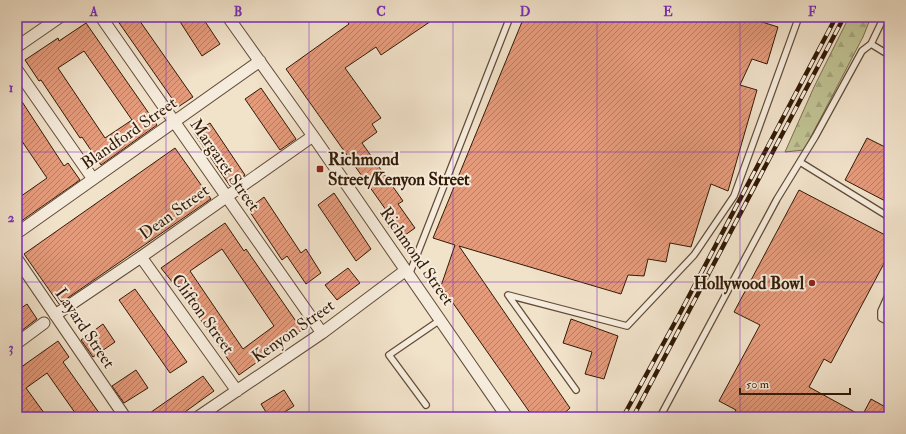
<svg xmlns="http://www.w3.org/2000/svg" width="906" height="434" viewBox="0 0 906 434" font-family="'IM FELL Double Pica',serif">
	<defs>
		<pattern id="forest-firs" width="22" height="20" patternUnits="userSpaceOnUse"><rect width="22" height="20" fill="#c0c293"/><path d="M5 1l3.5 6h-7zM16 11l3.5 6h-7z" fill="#a5a67d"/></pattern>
		<pattern id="building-hatch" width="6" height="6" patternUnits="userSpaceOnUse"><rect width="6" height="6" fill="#e49b7c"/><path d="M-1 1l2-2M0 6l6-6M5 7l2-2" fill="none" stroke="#b97e64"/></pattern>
	</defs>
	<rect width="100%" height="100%" fill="#f1e2ca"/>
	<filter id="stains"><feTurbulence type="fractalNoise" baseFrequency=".005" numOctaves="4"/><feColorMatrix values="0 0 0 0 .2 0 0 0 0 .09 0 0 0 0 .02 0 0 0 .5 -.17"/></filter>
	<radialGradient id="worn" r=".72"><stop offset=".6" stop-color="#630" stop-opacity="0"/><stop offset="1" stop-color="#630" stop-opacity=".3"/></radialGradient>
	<path fill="url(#forest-firs)" stroke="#7a6e4c" d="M 849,17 L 871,17 L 863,37 L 804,150 L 785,152 L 814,87 Z"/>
	<path fill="url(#building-hatch)" stroke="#331a06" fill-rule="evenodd" d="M 115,17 L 137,17 L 193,97 L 178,107 Z
		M 177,17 L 202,17 L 220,44 L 202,56 Z
		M 344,17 L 437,17 L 381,55 L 376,47 L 345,68 L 381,118 L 372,124 L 377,132 L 362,143 L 403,201 L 398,204 L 415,228 L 398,240 L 385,222 L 391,217 L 286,69 L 349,24 Z
		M 524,17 L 746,17 L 778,27 L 767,64 L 752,59 L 740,85 L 757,90 L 728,191 L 711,184 L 691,247 L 670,243 L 666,262 L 648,259 L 644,276 L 628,275 L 621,294 L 459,246 L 570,408 L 560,417 L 533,417 L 441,286 L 455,245 L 433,238 Z
		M 86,23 L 157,125 L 101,165 L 82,137 L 80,138 L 41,80 L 39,81 L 25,60 L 58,38 L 59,41 ZM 84,51 L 132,120 L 105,138 L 58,68 Z
		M 261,88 L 296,139 L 280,150 L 245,99 Z
		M 17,94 L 64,166 L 68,163 L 80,180 L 17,224 L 17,199 L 47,178 L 17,134 Z
		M 210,123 L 245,175 L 230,186 L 194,133 Z
		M 867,138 L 889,149 L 889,203 L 845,180 Z
		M 175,148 L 211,199 L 59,304 L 24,254 Z
		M 799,190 L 889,237 L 889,254 L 831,363 L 824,359 L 809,387 L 862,416 L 871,399 L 889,409 L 889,417 L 732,417 L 736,410 L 719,401 L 760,325 L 734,312 Z
		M 334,193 L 371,249 L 356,261 L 318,205 Z
		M 264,197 L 301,253 L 306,249 L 321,273 L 306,284 L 287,256 L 282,260 L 248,209 Z
		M 225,223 L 244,251 L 246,249 L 302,330 L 239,375 L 174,282 L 173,283 L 161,268 ZM 222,249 L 274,326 L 243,349 L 190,271 Z
		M 348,268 L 360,283 L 337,300 L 325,285 Z
		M 135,289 L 187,362 L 170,373 L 119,300 Z
		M 27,304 L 37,319 L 17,334 L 17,311 Z
		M 571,319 L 618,336 L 604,379 L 585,374 L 592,352 L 563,343 Z
		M 103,324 L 115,342 L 93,357 L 81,340 Z
		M 58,341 L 69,357 L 63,362 L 102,417 L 78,417 L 47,373 L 26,388 L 47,417 L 23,417 L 17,409 L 17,370 Z
		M 136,370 L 148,388 L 124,403 L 112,386 Z
		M 203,376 L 214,391 L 178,417 L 144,417 Z
		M 284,390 L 294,406 L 277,417 L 269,417 L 261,404 Z"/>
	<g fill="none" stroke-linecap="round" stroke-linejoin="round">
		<g stroke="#624c37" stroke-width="8">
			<path id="lane" d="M 871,44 L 884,17
				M 800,162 L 889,217
				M 409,275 L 510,17
				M 889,293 L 881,311 L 881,318 L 889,322
				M 576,390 L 508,295 L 627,326 L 694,255 L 734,196 L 797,22 L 796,17
				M 426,405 L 389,355 L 440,320
				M 660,417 L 777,199 L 815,137 L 862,51 L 871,44 L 889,55"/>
		</g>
		<g stroke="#624c37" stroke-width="13">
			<path id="street" d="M 101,17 L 322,333
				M 228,17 L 313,136 L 507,417
				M 18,46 L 60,17
				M 17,70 L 93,179
				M 17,233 L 260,61
				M 141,257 L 237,391
				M 17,259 L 125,417
				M 55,315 L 141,257 L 313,136
				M 17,343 L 44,323
				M 198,417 L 322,333 L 406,270"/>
		</g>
		<use href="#lane" stroke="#f6ecdd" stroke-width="5.5"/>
		<use href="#street" stroke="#f6ecdd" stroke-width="11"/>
		<g stroke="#331a06" stroke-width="4.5">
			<path id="rail" d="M 623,417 L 679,315 L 836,17
				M 633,417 L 844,17"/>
		</g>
		<use href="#rail" stroke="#f6ecdd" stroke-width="3" stroke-dasharray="9" stroke-linecap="butt"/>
	</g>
	<path fill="none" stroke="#7b2cbf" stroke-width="1" stroke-opacity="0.55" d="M 166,17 L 166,417M 309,17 L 309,417M 453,17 L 453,417M 597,17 L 597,417M 740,17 L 740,417M 17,152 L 889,152M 17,282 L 889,282"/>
	<g fill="#8f2418" stroke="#f6ecdd" stroke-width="1.5">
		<rect x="316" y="165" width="8" height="8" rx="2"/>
		<circle cx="812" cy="283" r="4"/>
	</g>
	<g text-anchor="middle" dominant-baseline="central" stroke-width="4" stroke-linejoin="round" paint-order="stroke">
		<g font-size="17" fill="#331a06" stroke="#f6ecdd">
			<text transform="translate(129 133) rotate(-35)">Blandford Street</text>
			<text transform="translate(225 165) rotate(55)">Margaret Street</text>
			<text transform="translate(174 212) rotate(-36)">Dean Street</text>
			<text transform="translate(417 256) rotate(55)">Richmond Street</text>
			<text transform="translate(203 314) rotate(54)">Clifton Street</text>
			<text transform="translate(85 328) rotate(56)">Layard Street</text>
			<text transform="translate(293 331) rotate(-35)">Kenyon Street</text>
		</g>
		<g font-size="17" font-weight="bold" fill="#331a06" stroke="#f6ecdd" text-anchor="start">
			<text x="328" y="159">Richmond<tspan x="328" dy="20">Street/Kenyon Street</tspan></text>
			<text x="804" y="283" text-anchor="end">Hollywood Bowl</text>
		</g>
	</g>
	<rect width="906" height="434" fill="none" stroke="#f1e2ca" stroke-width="44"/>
	<path d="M740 388v6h110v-6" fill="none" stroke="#331a06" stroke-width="2"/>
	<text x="746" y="388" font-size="12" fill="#331a06" stroke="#f6ecdd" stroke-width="3" paint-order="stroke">50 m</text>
	<rect x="22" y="22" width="862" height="390" fill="none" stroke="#7b2cbf" stroke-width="1.5"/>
	<g font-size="13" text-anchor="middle" font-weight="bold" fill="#7b2cbf">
		<text x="94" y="16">A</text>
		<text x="238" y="16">B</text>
		<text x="381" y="16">C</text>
		<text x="525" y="16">D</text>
		<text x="668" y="16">E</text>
		<text x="812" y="16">F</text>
		<text x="11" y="92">1</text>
		<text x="11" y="222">2</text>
		<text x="11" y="352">3</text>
	</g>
	<rect width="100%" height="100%" filter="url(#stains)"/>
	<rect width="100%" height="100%" fill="url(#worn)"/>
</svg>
